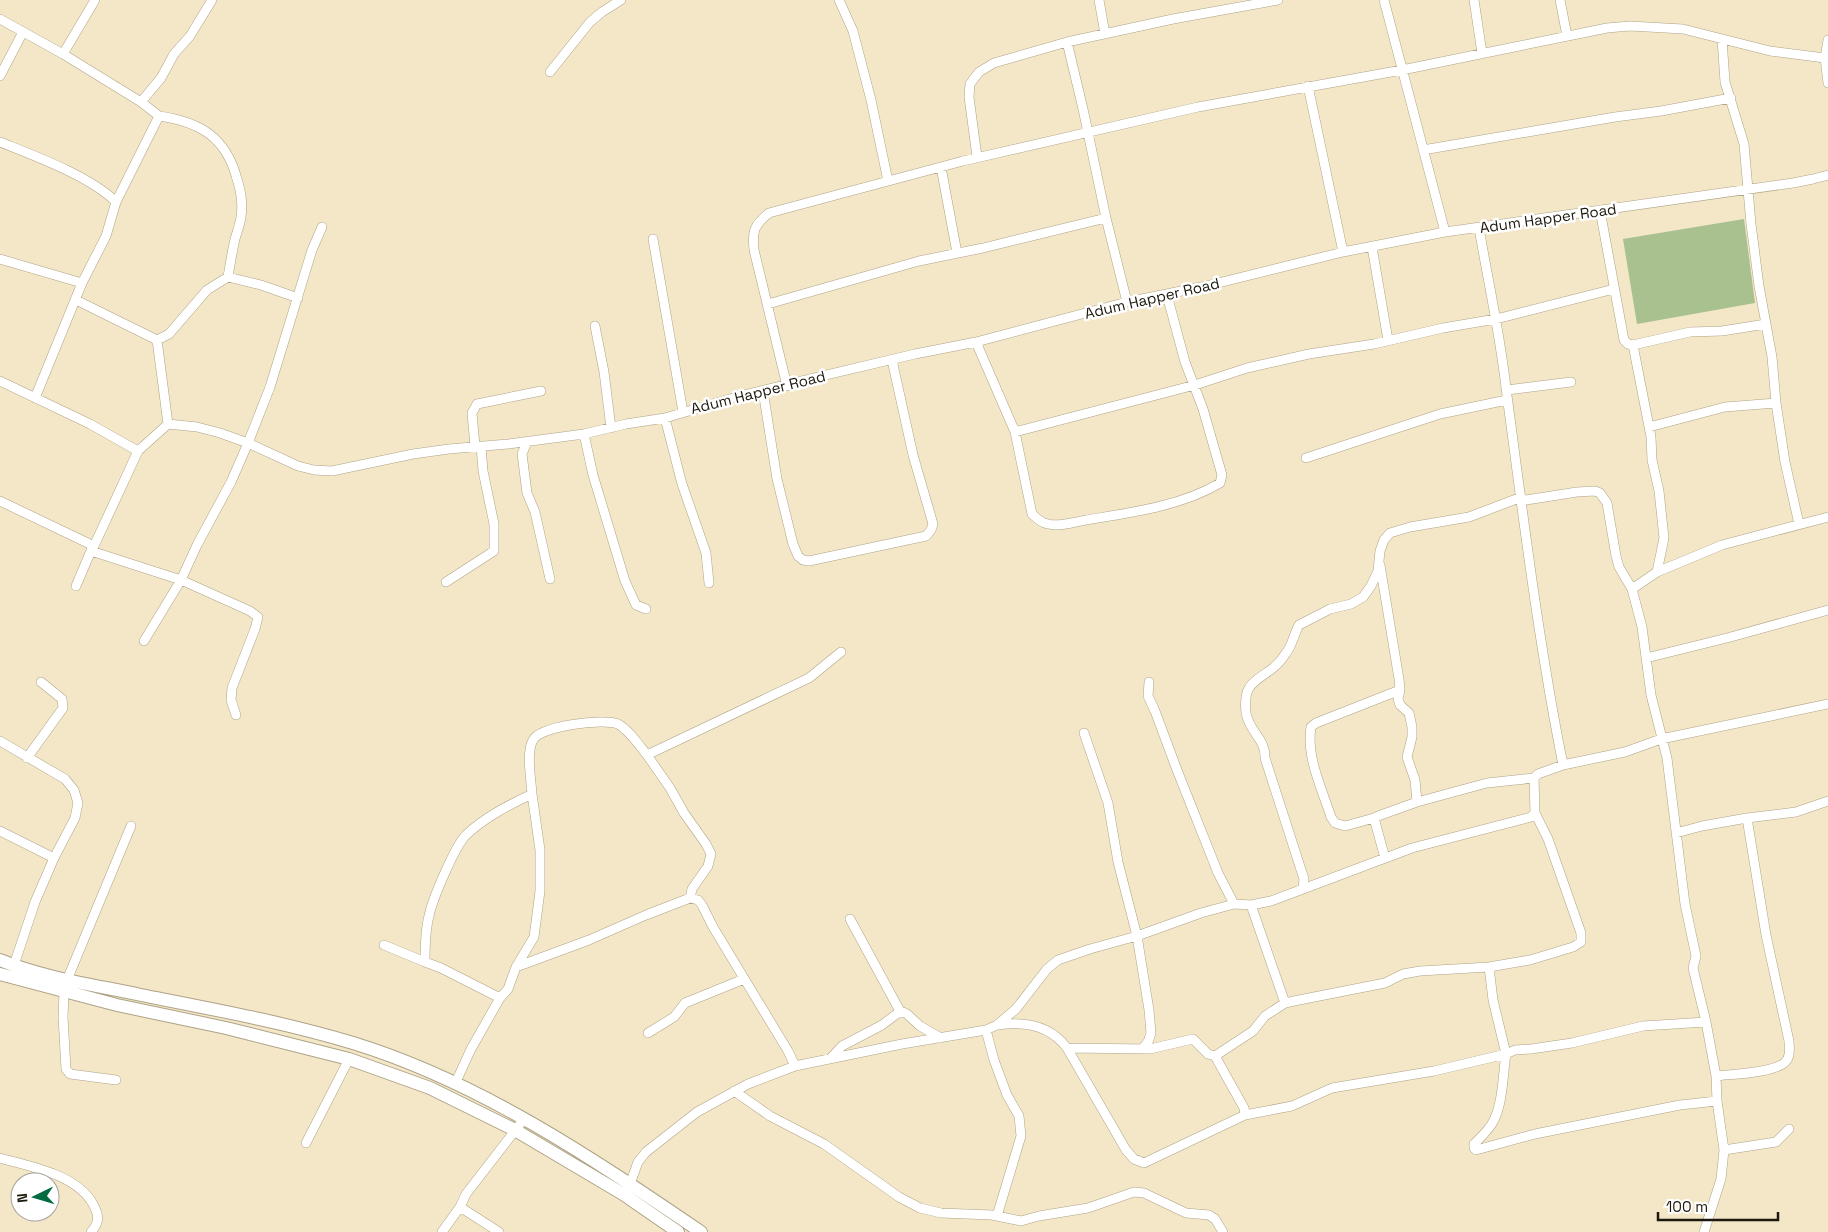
<svg xmlns="http://www.w3.org/2000/svg" width="1828" height="1232" viewBox="0 0 1828 1232" font-family="'Space Grotesk',sans-serif">
	<rect width="100%" height="100%" fill="#f3e7c8"/>
	<path fill="#a8c18f" d="M 1744,219 L 1755,303 L 1637,324 L 1623,239 Z"/>
	<g fill="none" stroke-linecap="round" stroke-linejoin="round">
		<g stroke="#afa386" stroke-width="10">
			<path id="street" d="M 839,0 L 853,31 L 871,100 L 888,181
				M 1099,0 L 1105,34
				M 1384,0 L 1445,232
				M 1474,0 L 1482,53
				M 1560,0 L 1567,36
				M 0,19 L 63,54 L 95,0
				M 1722,39 L 1725,82 L 1744,144 L 1751,224 L 1759,286 L 1772,357 L 1776,403 L 1785,462 L 1799,524
				M 1828,40 L 1825,58 L 1828,83
				M 1067,42 L 1083,109 L 1106,218 L 1127,302
				M 63,54 L 141,102 L 159,116 L 116,202
				M 550,72 L 590,22 L 602,12 L 621,0
				M 0,76 L 23,32
				M 1308,86 L 1343,252
				M 141,102 L 161,78 L 174,54 L 190,36 L 212,0
				M 159,116 C 200,122 226,137 237,179 C 241,191 243,204 241,217 C 240,224 237,232 235,239 C 232,252 230,265 228,277 L 261,285 L 298,298
				M 0,142 C 35,156 90,176 116,202 L 106,236 L 82,283 L 35,398
				M 1423,150 L 1615,117 L 1661,111 L 1731,98
				M 977,157 L 969,97 L 970,84 L 979,72 L 994,63 L 1067,42 L 1173,19 L 1278,0
				M 941,167 L 957,253
				M 1600,210 L 1624,340 L 1628,344 L 1633,345 L 1690,332 L 1722,331 L 1766,324
				M 1479,228 C 1488,281 1500,334 1506,388 C 1523,514 1538,640 1563,765
				M 653,239 L 683,412
				M 1372,247 L 1388,340
				M 0,259 L 82,283
				M 76,300 L 157,340 L 168,424
				M 768,304 L 919,261 L 983,248 L 1106,218
				M 595,326 L 604,372 L 611,428
				M 157,340 L 169,334 L 207,290 L 228,277
				M 976,342 L 1015,432 L 1032,514 C 1036,518 1041,523 1048,524 C 1059,527 1075,522 1086,520 C 1129,513 1182,506 1220,483 L 1222,475 L 1203,409 L 1185,362 L 1167,295
				M 1633,345 L 1651,437 L 1652,460 L 1659,491 L 1664,538 L 1657,572
				M 0,381 L 90,424 L 138,451
				M 787,386 L 754,250 C 752,231 754,225 769,213 L 963,161 L 1198,107 L 1402,70 L 1607,28 L 1630,26 L 1683,29 L 1770,51 L 1825,58
				M 1507,390 L 1571,382
				M 763,391 L 777,479 L 793,544 L 798,556 L 803,560 L 809,561 L 926,536 L 931,530 L 933,524 L 913,455 L 892,360
				M 665,418 L 682,484 L 706,553 L 709,583
				M 1649,427 L 1725,407 L 1776,403
				M 1015,432 L 1195,385 L 1247,368 L 1309,354 L 1374,344 L 1443,328 L 1496,319 L 1614,289
				M 584,434 L 593,475 L 625,581 L 636,605 L 646,609
				M 527,442 L 522,454 L 527,493 L 535,512 L 550,579
				M 475,446 L 472,413 L 477,404 L 541,391
				M 1306,458 L 1440,414 L 1507,400
				M 0,501 L 94,546 L 138,451 L 168,424 L 197,427 L 220,433 L 248,443 L 298,466 L 314,470 L 332,471 L 413,454 L 449,449 L 508,444 L 584,434 L 626,424 L 665,418 L 740,396 L 826,375 L 915,354 L 976,342 L 1127,302 L 1206,286 L 1343,252 L 1445,232 L 1793,183 L 1813,179 L 1828,175
				M 91,551 L 181,580 L 250,611 L 258,617 L 255,629 L 232,688 L 231,700 L 236,715
				M 1380,565 L 1399,679 L 1400,690 L 1398,699 L 1400,705 L 1409,713 L 1412,727 L 1412,737 L 1407,757 L 1415,780 L 1417,802
				M 446,582 L 494,551 L 494,524 L 483,471 L 481,446
				M 76,586 L 93,546
				M 1632,589 L 1657,572 L 1722,545 L 1828,517
				M 144,641 L 181,580 L 197,545 L 231,482 L 248,443 L 270,387 L 312,250 L 322,227
				M 1646,658 L 1727,638 L 1828,610
				M 1149,682 L 1148,696 L 1155,711 L 1177,770 L 1218,873 L 1234,904
				M 1084,733 L 1108,803 L 1118,862 L 1137,936 L 1149,1010 L 1151,1033 L 1148,1042 L 1142,1049
				M 0,741 L 65,779 L 74,790 L 78,803 L 75,818 L 54,858 L 35,902 L 14,965
				M 647,755 L 670,788 L 684,813 L 706,844 L 711,854 L 708,866 L 692,889 L 690,898
				M 27,758 L 63,708 L 62,699 L 41,682
				M 1374,818 L 1345,826 L 1335,823 L 1331,817 C 1322,789 1306,757 1311,727 L 1316,723 L 1400,690
				M 1747,818 L 1796,812 L 1828,801
				M 0,831 L 54,858
				M 1676,833 L 1702,826 L 1747,818 L 1766,935 L 1789,1041 C 1789,1047 1791,1054 1787,1060 C 1779,1073 1732,1074 1716,1076
				M 1385,858 L 1374,818 L 1378,816 L 1417,802 L 1487,783 L 1534,778
				M 1303,888 L 1304,879 L 1265,758 C 1266,739 1249,732 1246,713 C 1243,684 1253,683 1273,668 C 1278,664 1283,658 1286,653 C 1292,646 1294,634 1299,625 L 1330,609 L 1351,604 L 1363,597 L 1371,586 L 1378,571 L 1380,551 L 1384,540 L 1390,533 L 1410,527 L 1469,517 L 1519,498 L 1526,500 L 1577,492 L 1595,491 L 1600,493 L 1607,503 L 1616,556 L 1619,567 L 1632,589 L 1642,627 L 1651,695 L 1667,758 L 1685,904 L 1696,956 L 1693,968 L 1706,1022 L 1716,1076 L 1717,1101 L 1724,1150 L 1721,1179 L 1704,1232
				M 1251,905 L 1285,1003
				M 850,919 L 901,1013
				M 384,945 L 425,962
				M 516,967 L 589,940 L 646,915 L 690,898 L 698,900 L 702,905 L 713,927 L 788,1051 L 795,1066
				M 1489,967 L 1493,1000 L 1506,1054 L 1515,1050 L 1531,1049 L 1572,1043 L 1643,1026 L 1706,1022
				M 67,980 L 131,826
				M 64,992 L 63,1017 L 66,1069 L 70,1074 L 116,1080
				M 500,998 L 441,968 L 425,962 C 425,947 425,931 429,916 C 432,900 455,846 466,835 C 485,817 509,805 532,794 C 531,779 526,752 533,740 C 540,726 604,718 618,724 C 629,730 639,745 647,755 L 809,678 L 841,652
				M 998,1025 C 1025,1021 1050,1025 1067,1048 L 1150,1049 L 1193,1039 L 1208,1054 L 1215,1056 L 1253,1031 L 1265,1016 L 1285,1003 L 1294,1001 L 1385,983 L 1403,974 L 1420,971 L 1489,967 L 1530,960 L 1573,947 L 1581,942 L 1581,933 L 1548,839 L 1535,813
				M 986,1030 L 994,1060 L 1007,1095 L 1019,1116 L 1021,1136 L 997,1216
				M 648,1033 L 674,1017 L 685,1003 L 744,979
				M 1067,1048 L 1126,1150 L 1134,1159 L 1144,1163 L 1245,1115 L 1244,1108 L 1215,1056
				M 830,1059 L 842,1046 L 882,1025 L 898,1013 L 903,1012 L 907,1014 L 920,1026 L 941,1038
				M 455,1084 L 471,1049 L 500,998 L 508,989 L 516,967 L 534,937 L 540,891 L 540,850 L 532,794
				M 734,1091 L 770,1116 L 824,1144 L 899,1197 L 920,1208 L 941,1213 L 992,1215 L 1021,1221 L 1039,1216 L 1088,1208 L 1134,1192 L 1144,1193 L 1186,1213 L 1209,1215 L 1215,1219 L 1223,1232
				M 1245,1115 L 1292,1106 L 1332,1088 L 1434,1071 L 1506,1054 C 1503,1073 1503,1102 1494,1120 C 1490,1129 1482,1136 1474,1144 L 1474,1148 L 1476,1150 L 1535,1134 L 1680,1105 L 1717,1101
				M 306,1143 L 349,1059
				M 1724,1150 L 1776,1142 L 1789,1129
				M 0,1158 C 31,1167 76,1174 93,1204 C 99,1215 100,1222 91,1232
				M 630,1184 L 638,1162 L 646,1152 L 697,1112 L 748,1084 L 795,1066 L 902,1044 L 986,1030 L 997,1025 L 1016,1009 L 1047,969 L 1058,960 L 1090,949 L 1137,936 L 1201,913 L 1234,904 L 1251,905 L 1271,901 L 1412,848 L 1531,817 L 1535,813 L 1534,778 L 1538,774 L 1563,765 L 1625,752 L 1661,739 L 1828,704
				M 460,1207 L 499,1232
				M 442,1232 L 460,1207 L 466,1194 L 524,1119"/>
		</g>
		<g stroke="#afa386" stroke-width="14">
			<path id="secondary" d="M 0,960 C 44,978 94,985 141,995 C 212,1009 283,1022 353,1043 C 480,1082 592,1158 701,1232
				M 0,974 L 117,1005 L 226,1028 L 349,1059 L 430,1088 L 515,1130 L 623,1194 L 678,1232"/>
		</g>
		<use href="#street" stroke="#fff" stroke-width="9"/>
		<use href="#secondary" stroke="#fff" stroke-width="12"/>
	</g>
	<g text-anchor="middle" dominant-baseline="central" stroke-width="5" stroke-linejoin="round" paint-order="stroke">
		<g font-size="15" fill="#1d180d" stroke="#fff">
			<text transform="translate(1548 218) rotate(-8)">Adum Happer Road</text>
			<text transform="translate(1152 298) rotate(-13)">Adum Happer Road</text>
			<text transform="translate(758 392) rotate(-14)">Adum Happer Road</text>
		</g>
	</g>
	<g transform="translate(35 1197) rotate(265)"><circle r="24" fill="#ffffff" stroke="#a5a39e"/>
	<path d="M0-4L9 19L0 12L-9 19Z" fill="#026b41"/>
	<text y="-8" font-size="14" font-weight="bold" text-anchor="middle" fill="#1d180d">N</text>
	</g>
	<path d="M1658 1212v8h120v-8" fill="none" stroke="#1d180d" stroke-width="2.5"/>
	<text x="1666" y="1212" font-size="15" fill="#1d180d" stroke="#ffffff" stroke-width="4" paint-order="stroke">100 m</text>
</svg>
